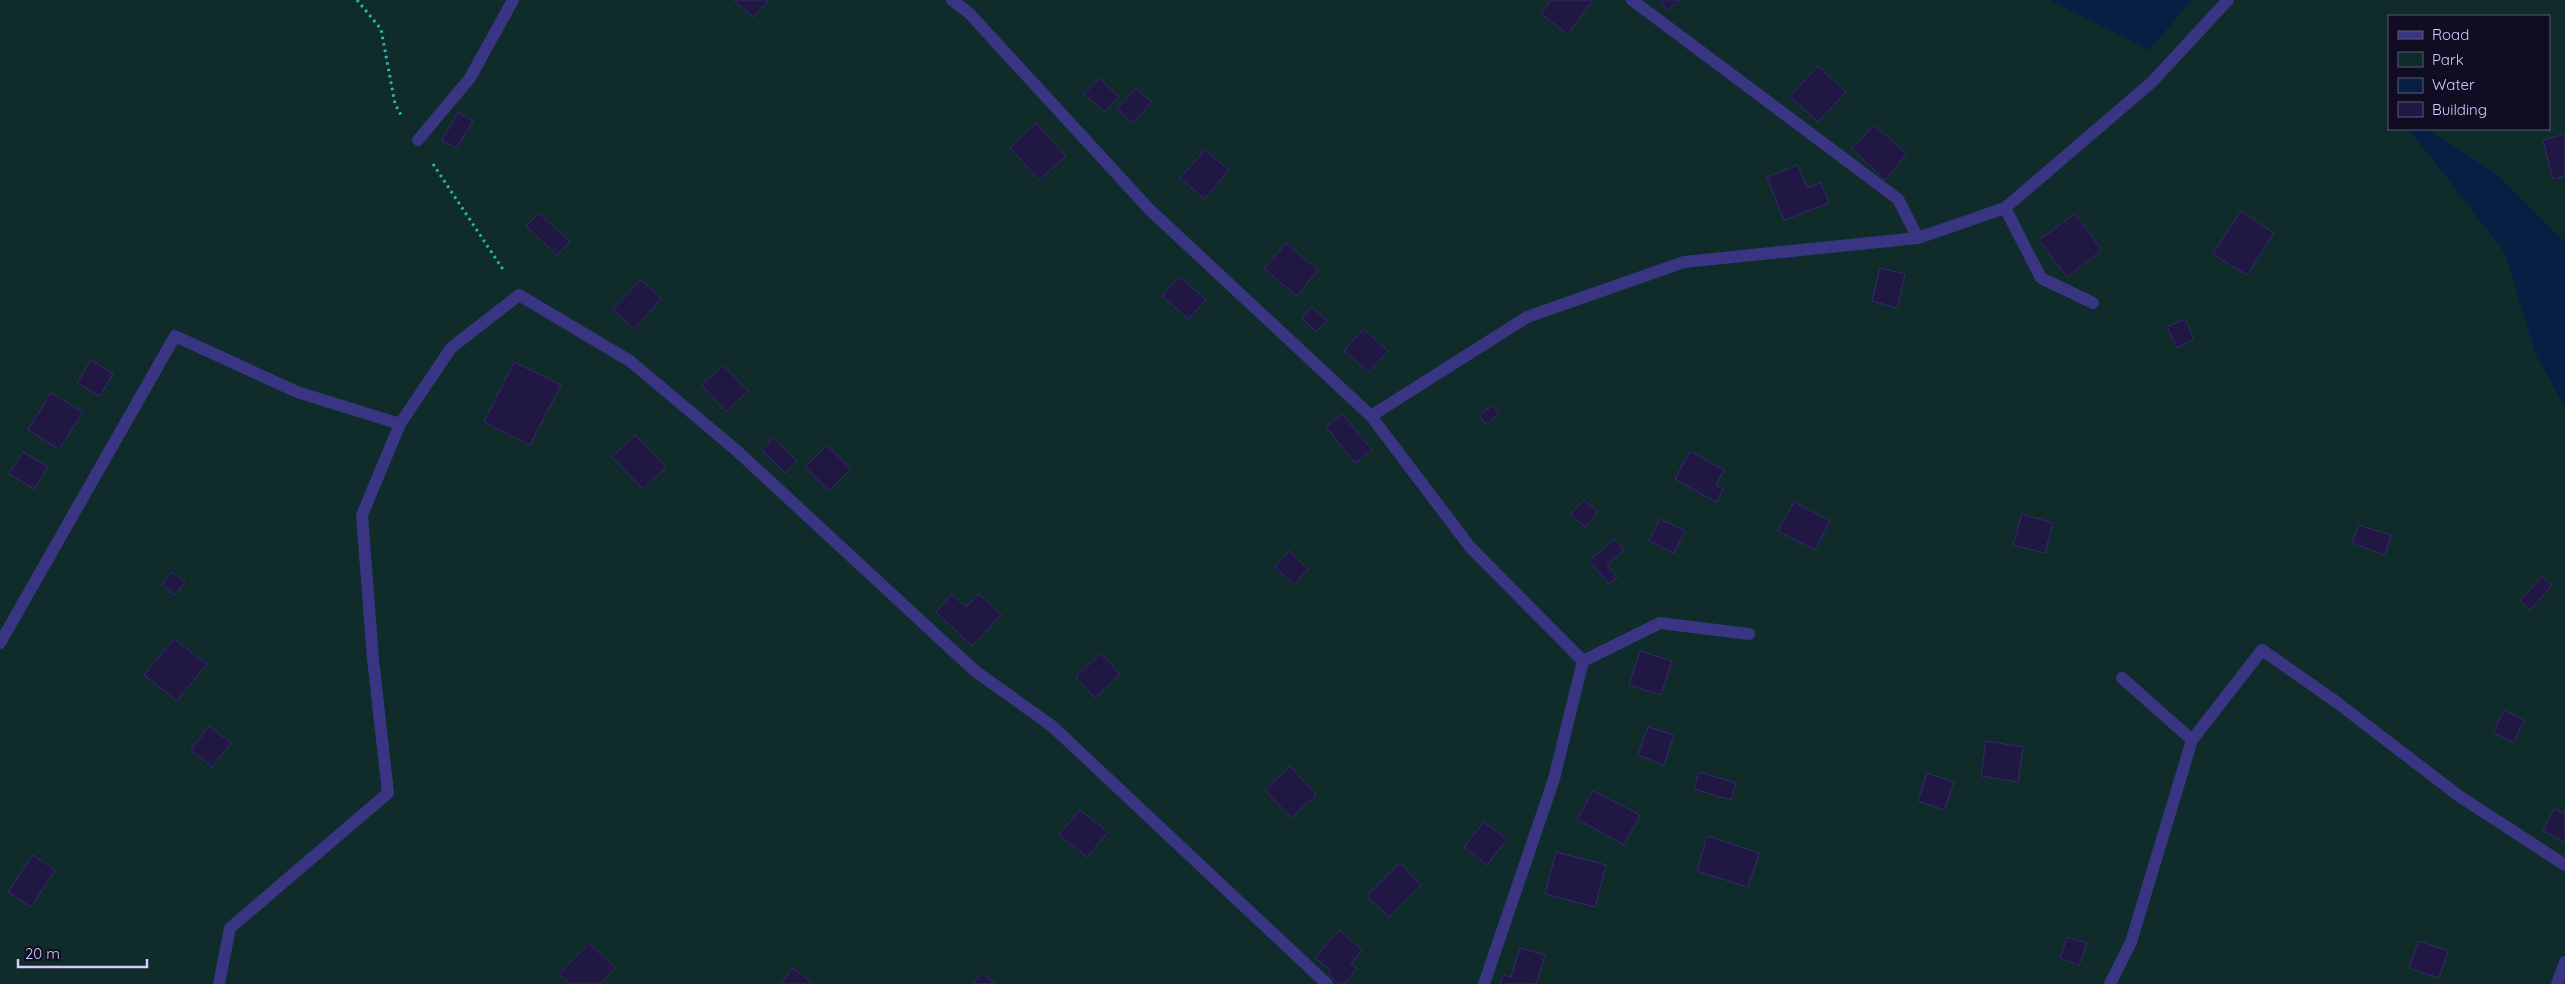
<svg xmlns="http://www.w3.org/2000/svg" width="2565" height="984" viewBox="0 0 2565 984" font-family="Quicksand,sans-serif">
	<rect width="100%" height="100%" fill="#100c21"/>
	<path fill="#0f2b2a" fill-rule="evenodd" d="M 0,0 L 2565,0 L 2565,984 L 0,984 ZM 2389,16 L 2549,16 L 2549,129 L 2389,129 Z"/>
	<path fill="#091e43" d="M 2049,0 L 2192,0 L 2149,50 Z
		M 2409,129 L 2427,129 L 2499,176 L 2565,242 L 2565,407 L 2536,355 L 2505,253 Z"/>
	<path fill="#211743" stroke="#37296f" d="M 734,0 L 769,0 L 753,17 Z
		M 1551,0 L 1593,0 L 1568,34 L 1541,14 Z
		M 1660,0 L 1679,0 L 1667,10 Z
		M 1818,66 L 1846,92 L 1818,122 L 1790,96 Z
		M 1099,78 L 1119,97 L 1105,112 L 1084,94 Z
		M 1136,89 L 1152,102 L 1133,123 L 1117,109 Z
		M 458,112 L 473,121 L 456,148 L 442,140 Z
		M 1036,123 L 1066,156 L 1039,180 L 1010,148 Z
		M 1874,125 L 1907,154 L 1885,180 L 1852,149 Z
		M 2565,134 L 2565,176 L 2553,179 L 2543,140 Z
		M 1205,150 L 1229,170 L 1205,199 L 1180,178 Z
		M 1798,165 L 1807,188 L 1821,183 L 1829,203 L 1784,220 L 1767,177 Z
		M 2241,211 L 2274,233 L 2247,275 L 2213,254 Z
		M 539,213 L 570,242 L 557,255 L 526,226 Z
		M 2075,214 L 2102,250 L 2067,277 L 2039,240 Z
		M 1286,243 L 1318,270 L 1297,296 L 1264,269 Z
		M 1880,268 L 1905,274 L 1897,308 L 1872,301 Z
		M 1179,277 L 1206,299 L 1189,319 L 1162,296 Z
		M 641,280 L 661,299 L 634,329 L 613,309 Z
		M 1312,307 L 1327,321 L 1316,332 L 1302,318 Z
		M 2185,319 L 2194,339 L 2177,348 L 2167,327 Z
		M 1363,329 L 1388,351 L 1369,372 L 1344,351 Z
		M 91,360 L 113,374 L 100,396 L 77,383 Z
		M 514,362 L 561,385 L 530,445 L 484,422 Z
		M 723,365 L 748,391 L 726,412 L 702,385 Z
		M 51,393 L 83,412 L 59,449 L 28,430 Z
		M 1493,405 L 1499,414 L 1486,424 L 1479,415 Z
		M 1342,414 L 1372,450 L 1355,463 L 1326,427 Z
		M 635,435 L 666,467 L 643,489 L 612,457 Z
		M 773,438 L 797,461 L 785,473 L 762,450 Z
		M 827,445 L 851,469 L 829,491 L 805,467 Z
		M 1690,451 L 1724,470 L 1716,485 L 1723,489 L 1716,502 L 1675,479 Z
		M 23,452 L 48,467 L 34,489 L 9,474 Z
		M 1584,500 L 1598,512 L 1585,527 L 1570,514 Z
		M 1794,502 L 1830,521 L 1815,550 L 1778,531 Z
		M 2022,514 L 2053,523 L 2045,553 L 2013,545 Z
		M 1660,519 L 1685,531 L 1674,553 L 1649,541 Z
		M 2358,525 L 2391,535 L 2385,555 L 2352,543 Z
		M 1615,539 L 1624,550 L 1607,565 L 1617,577 L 1609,584 L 1589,561 Z
		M 1289,551 L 1308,569 L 1294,585 L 1275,567 Z
		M 172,572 L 185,582 L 175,595 L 162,585 Z
		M 2542,576 L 2552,585 L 2530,610 L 2520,601 Z
		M 952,594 L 966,607 L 979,594 L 1001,615 L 972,646 L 936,612 Z
		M 174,639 L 207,664 L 177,701 L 144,675 Z
		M 1640,651 L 1672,661 L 1661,695 L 1629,685 Z
		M 1101,653 L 1120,674 L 1095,698 L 1076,677 Z
		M 2504,710 L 2524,720 L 2514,742 L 2493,733 Z
		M 209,726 L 231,743 L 212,767 L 191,750 Z
		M 1648,727 L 1674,735 L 1664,765 L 1638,755 Z
		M 1986,741 L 2023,747 L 2018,782 L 1981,776 Z
		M 1290,766 L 1316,795 L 1291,818 L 1265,790 Z
		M 1699,772 L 1736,783 L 1731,800 L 1694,789 Z
		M 1927,773 L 1954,782 L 1944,810 L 1918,801 Z
		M 1593,791 L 1640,815 L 1624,845 L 1577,819 Z
		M 2554,809 L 2565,814 L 2565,842 L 2543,831 Z
		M 1080,810 L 1108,832 L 1087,857 L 1059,835 Z
		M 1484,822 L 1507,839 L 1487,865 L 1464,847 Z
		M 1707,836 L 1759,853 L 1748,887 L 1697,871 Z
		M 1556,852 L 1606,865 L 1595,907 L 1545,894 Z
		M 33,855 L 55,870 L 31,907 L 8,892 Z
		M 1400,863 L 1421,885 L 1389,917 L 1367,896 Z
		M 1339,930 L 1362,950 L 1351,964 L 1357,968 L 1344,984 L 1339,984 L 1328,974 L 1331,970 L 1315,958 Z
		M 2067,937 L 2087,943 L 2079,965 L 2060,958 Z
		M 2419,941 L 2448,951 L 2439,978 L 2409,968 Z
		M 589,943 L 615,968 L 600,984 L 570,984 L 559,974 Z
		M 1520,948 L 1545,955 L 1536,984 L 1500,984 L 1503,975 L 1511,977 Z
		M 793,968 L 813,984 L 780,984 Z
		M 982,973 L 995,984 L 973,984 Z"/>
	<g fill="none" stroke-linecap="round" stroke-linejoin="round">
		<path stroke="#29b6af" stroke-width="3" stroke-dasharray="2.5 4" stroke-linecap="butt" d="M 357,0 L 381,29 L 395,104 L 401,115
			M 433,164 L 504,271"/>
		<path stroke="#393582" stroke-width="12" d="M 952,0 L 969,13 L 1149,209 L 1371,416 L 1470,547 L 1583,661 L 1554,779 L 1484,984
			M 1632,0 L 1898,199 L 1918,238
			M 418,140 L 470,78 L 513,0
			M 2005,208 L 2041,278 L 2093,303
			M 1371,416 L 1527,317 L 1684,262 L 1918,238 L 2005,208 L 2152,82 L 2228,0
			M 0,643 L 175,336 L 297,392 L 400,424
			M 1583,661 L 1660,623 L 1749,634
			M 2122,678 L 2192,740
			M 219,984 L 230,928 L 388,793 L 373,659 L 362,515 L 400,424 L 451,348 L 519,295 L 630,361 L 736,450 L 975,671 L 1052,726 L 1327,984
			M 2110,984 L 2131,942 L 2192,740 L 2262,650 L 2335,701 L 2459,796 L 2565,865
			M 2557,984 L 2565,962"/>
	</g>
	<rect x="2388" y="15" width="162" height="115" fill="#100c21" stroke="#5e597a"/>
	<rect x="2398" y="31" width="25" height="8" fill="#393582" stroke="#5e597a"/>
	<text x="2432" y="40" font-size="15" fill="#d2ccff">Road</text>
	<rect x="2398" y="52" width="25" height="15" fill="#0f2b2a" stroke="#5e597a"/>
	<text x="2432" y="65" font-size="15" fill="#d2ccff">Park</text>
	<rect x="2398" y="78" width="25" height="15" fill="#091e43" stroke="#5e597a"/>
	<text x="2432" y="90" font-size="15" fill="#d2ccff">Water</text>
	<rect x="2398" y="102" width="25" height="15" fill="#211743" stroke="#5e597a"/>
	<text x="2432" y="115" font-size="15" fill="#d2ccff">Building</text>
	<path d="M18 959v8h129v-8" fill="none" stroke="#d2ccff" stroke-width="2.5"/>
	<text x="25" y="959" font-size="15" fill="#d2ccff" stroke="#100c21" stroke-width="4" paint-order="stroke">20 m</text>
</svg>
